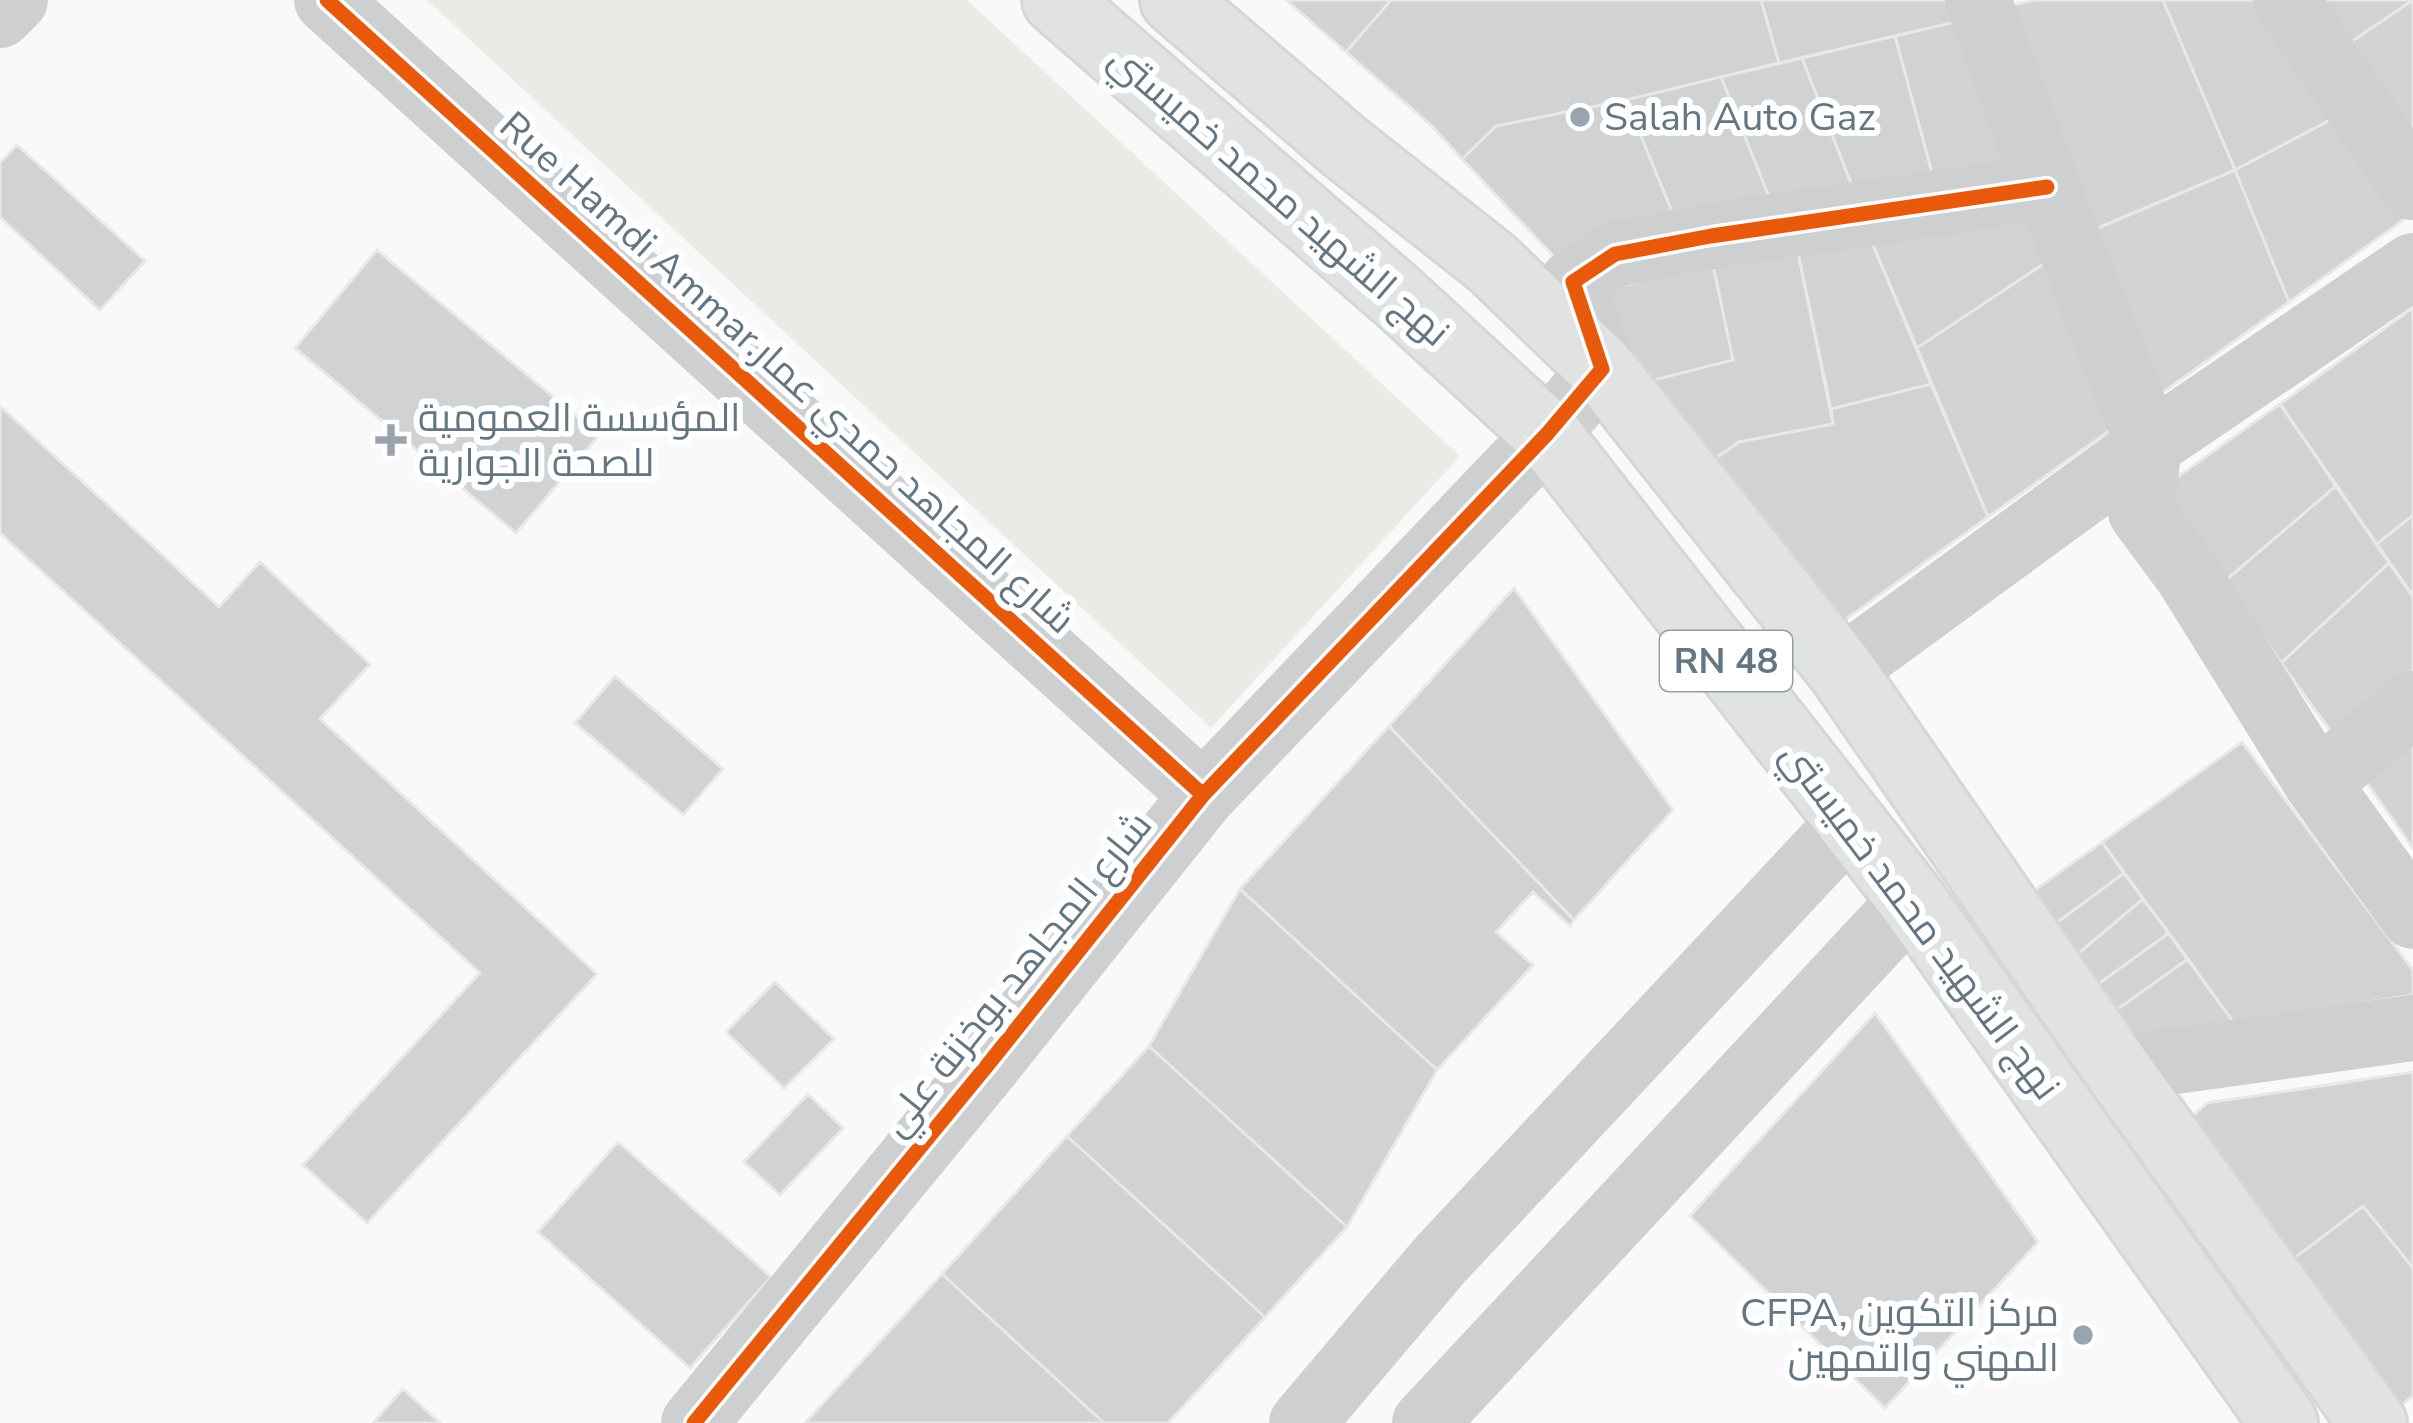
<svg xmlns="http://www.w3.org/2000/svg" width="2413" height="1423" viewBox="0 0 2413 1423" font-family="'Nunito Sans',Cairo,sans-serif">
	<rect width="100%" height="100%" fill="#f9f9f9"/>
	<path fill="#e8ebe6" d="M 427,0 L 967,0 L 1460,456 L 1211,728 Z"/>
	<path fill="#d0d2d3" stroke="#e8e8e8" stroke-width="3" d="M 1286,0 L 1391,0 L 1346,52 Z
		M 1391,0 L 1761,0 L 1779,63 L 1626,100 L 1496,126 L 1462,159 L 1431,125 L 1346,52 Z
		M 1761,0 L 1956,0 L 1964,20 L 1779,63 Z
		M 2035,0 L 2163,0 L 2235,170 L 2091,231 L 2006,7 Z
		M 2163,0 L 2256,0 L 2338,116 L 2235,170 Z
		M 2307,0 L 2413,0 L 2342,48 Z
		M 2413,0 L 2413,146 L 2342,48 Z
		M 1964,20 L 2024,170 L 1935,184 L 1895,36 Z
		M 1895,36 L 1935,184 L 1856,196 L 1802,58 Z
		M 1802,58 L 1856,196 L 1774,209 L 1721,77 Z
		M 1721,77 L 1774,209 L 1678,226 L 1626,100 Z
		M 1626,100 L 1678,226 L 1560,263 L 1462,159 L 1496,126 Z
		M 2338,116 L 2409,216 L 2289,302 L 2235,170 Z
		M 17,145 L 145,261 L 100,310 L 0,217 L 0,163 Z
		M 2235,170 L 2289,302 L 2155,398 L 2091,231 Z
		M 2042,218 L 2057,255 L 1917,348 L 1870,238 Z
		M 1870,238 L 1931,384 L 1831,409 L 1797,248 Z
		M 1797,248 L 1833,424 L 1739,442 L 1710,462 L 1650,381 L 1733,360 L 1712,260 Z
		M 377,250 L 599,435 L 516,533 L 295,348 Z
		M 2057,255 L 2123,421 L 1988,517 L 1917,348 Z
		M 1712,260 L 1733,360 L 1650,381 L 1586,297 Z
		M 2413,308 L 2413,515 L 2377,544 L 2280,404 Z
		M 1931,384 L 1988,517 L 1835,627 L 1710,462 L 1739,442 L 1833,424 L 1831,409 Z
		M 2280,404 L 2336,486 L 2225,581 L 2159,490 Z
		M 0,406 L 219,607 L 260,562 L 370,664 L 320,719 L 597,974 L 367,1223 L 303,1165 L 480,973 L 0,533 Z
		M 2336,486 L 2389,563 L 2281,663 L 2225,581 Z
		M 2413,515 L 2413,596 L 2377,544 Z
		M 2389,563 L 2413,597 L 2413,678 L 2337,740 L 2281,663 Z
		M 1514,588 L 1673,810 L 1574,920 L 1389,726 Z
		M 615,676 L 723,769 L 683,815 L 575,723 Z
		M 1389,726 L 1574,920 L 1570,926 L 1533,892 L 1496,932 L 1533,965 L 1437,1070 L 1240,889 Z
		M 2413,729 L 2413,848 L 2360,773 Z
		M 2242,742 L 2413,970 L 2413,995 L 2234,1023 L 2102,842 Z
		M 2102,842 L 2124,873 L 2051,927 L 2028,895 Z
		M 2124,873 L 2143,899 L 2073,958 L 2051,927 Z
		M 1240,889 L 1437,1070 L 1347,1227 L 1149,1046 Z
		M 2143,899 L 2169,933 L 2094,987 L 2073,958 Z
		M 2169,933 L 2188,959 L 2112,1013 L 2094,987 Z
		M 2188,959 L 2234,1023 L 2131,1040 L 2112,1013 Z
		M 775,982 L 834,1039 L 784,1088 L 726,1032 Z
		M 1875,1013 L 2038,1242 L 1885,1408 L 1690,1216 Z
		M 1149,1046 L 1347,1227 L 1265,1317 L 1067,1136 Z
		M 2413,1072 L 2413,1268 L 2363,1206 L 2292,1260 L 2190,1119 L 2207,1103 Z
		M 808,1094 L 843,1128 L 780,1195 L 744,1162 Z
		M 1067,1136 L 1265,1317 L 1168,1423 L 1104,1423 L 942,1274 Z
		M 618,1142 L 771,1277 L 690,1368 L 538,1232 Z
		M 2363,1206 L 2413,1268 L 2413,1396 L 2400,1406 L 2292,1260 Z
		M 942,1274 L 1104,1423 L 805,1423 Z
		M 403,1389 L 440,1423 L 373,1423 Z"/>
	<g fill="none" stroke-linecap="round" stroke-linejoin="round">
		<g stroke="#d5d6d7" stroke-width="72">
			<path id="major" d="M 1056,0 L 1398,297 L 1547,434 L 1912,900 L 2284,1423
				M 1174,0 L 1345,147 L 1492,263 L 1602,369 L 1841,670 L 2117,1069 L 2373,1423"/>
		</g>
		<path stroke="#cecfd0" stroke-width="66" d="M 327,0 L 1203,795
			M 1978,0 L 2047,187 L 2149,445 L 2141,512 L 2187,574 L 2317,783 L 2413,916
			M 2286,0 L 2413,187
			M 0,15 L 15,0
			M 1841,670 L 2149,445 L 2413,266
			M 2317,783 L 2413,704
			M 2117,1069 L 2413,1028
			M 694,1423 L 990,1062 L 1203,795 L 1547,434 L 1602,369 L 1573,282 L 1615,254 L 1711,236 L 2047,187
			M 1302,1423 L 1440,1260 L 1849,823
			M 1425,1423 L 1912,900"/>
		<use href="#major" stroke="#e1e2e2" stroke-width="66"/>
		<g stroke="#fff" stroke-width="22">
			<path id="cycleway" d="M 327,0 L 1203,795
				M 694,1423 L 990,1062 L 1203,795 L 1547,434 L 1602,369 L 1573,282 L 1615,254 L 1711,236 L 2047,187"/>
		</g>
		<use href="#cycleway" stroke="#e8590c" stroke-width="15"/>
	</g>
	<g fill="#99a4ac" stroke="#fff" stroke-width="4.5">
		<circle cx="1580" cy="117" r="12"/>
		<path d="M385 422h12v12h12v12h-12v12h-12v-12h-12v-12h12z"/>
		<circle cx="2083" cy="1335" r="12"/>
	</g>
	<g text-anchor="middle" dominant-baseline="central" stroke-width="12" stroke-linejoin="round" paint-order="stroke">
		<rect fill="#fff" stroke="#939fa8" stroke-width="3" x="1660" y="631" width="132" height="60" rx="9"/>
		<g font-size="36" font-weight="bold" fill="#657683">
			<text x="1726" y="661">RN 48</text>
		</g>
		<g font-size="39" fill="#657683" stroke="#fff" text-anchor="start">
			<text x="1604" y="117">Salah Auto Gaz</text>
			<text x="418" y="418">المؤسسة العمومية<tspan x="418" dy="45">للصحة الجوارية</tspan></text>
			<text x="2059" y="1313" text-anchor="end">CFPA, مركز التكوين<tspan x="2059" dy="45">المهني والتمهين</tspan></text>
		</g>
		<g font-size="39" fill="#657683" stroke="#fff">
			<text transform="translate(1279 196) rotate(41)">نهج الشهيد محمد خميستي</text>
			<text transform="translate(787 373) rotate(42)">Rue Hamdi Ammar,شارع المجاهد حمدي عمار</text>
			<text transform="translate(1920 921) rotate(53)">نهج الشهيد محمد خميستي</text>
			<text transform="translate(1017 974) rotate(-51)">شارع المجاهد بوخزنة علي</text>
		</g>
	</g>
</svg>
